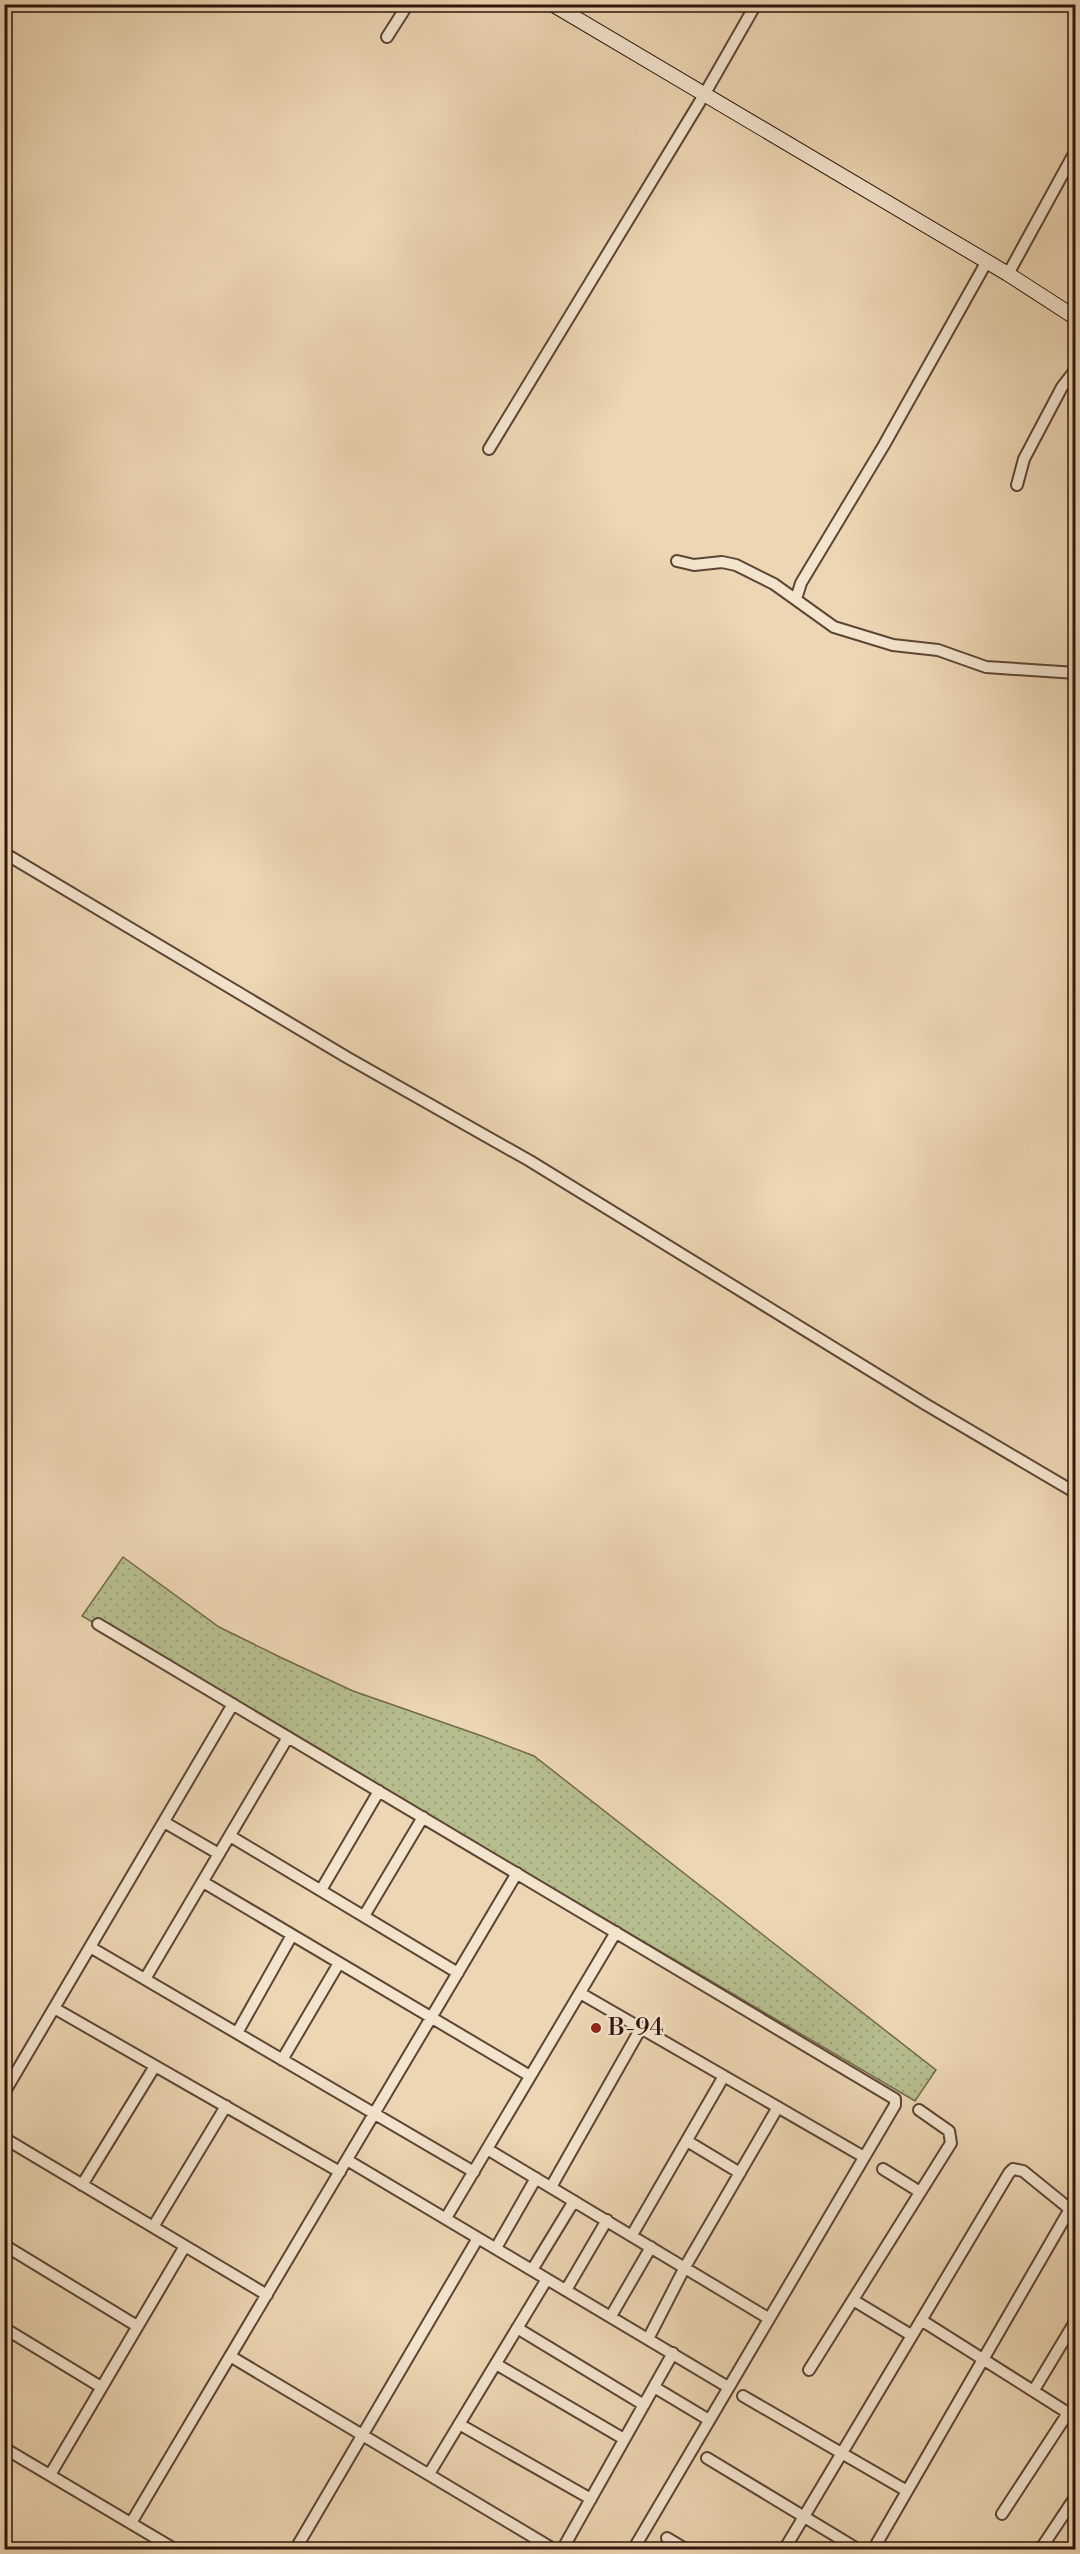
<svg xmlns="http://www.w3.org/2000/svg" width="1080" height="2554" viewBox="0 0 1080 2554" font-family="'Libre Bodoni',serif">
	<defs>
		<pattern id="park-dots" width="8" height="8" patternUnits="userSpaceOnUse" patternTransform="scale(1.5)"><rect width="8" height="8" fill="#b7be8e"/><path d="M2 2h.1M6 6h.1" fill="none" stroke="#9ea279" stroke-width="1.8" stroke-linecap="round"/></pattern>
	</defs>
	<rect width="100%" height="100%" fill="#edd6b3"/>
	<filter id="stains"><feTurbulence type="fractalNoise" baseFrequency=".00333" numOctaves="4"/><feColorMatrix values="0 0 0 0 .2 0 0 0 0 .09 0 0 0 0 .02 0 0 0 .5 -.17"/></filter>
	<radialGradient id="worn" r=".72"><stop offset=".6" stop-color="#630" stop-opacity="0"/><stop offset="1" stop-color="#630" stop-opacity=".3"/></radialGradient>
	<path fill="url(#park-dots)" stroke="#72694c" stroke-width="1.5" d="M 123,1557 L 219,1627 L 282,1658 L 353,1691 L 482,1736 L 534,1756 L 936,2070 L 915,2101 L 340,1763 L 82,1616 Z"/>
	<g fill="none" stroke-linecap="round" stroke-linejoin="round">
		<g stroke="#5e4434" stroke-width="14">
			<path id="street" d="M 387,37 L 408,4
				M 1008,274 L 1076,150
				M 489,449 L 704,95 L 756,4
				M 1017,485 L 1024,459 L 1062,387 L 1076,369
				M 677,561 L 694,565 L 722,562 L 736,565 L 774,584 L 834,627 L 893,645 L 938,650 L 986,667 L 1076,673
				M 796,599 L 801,583 L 884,445 L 986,263
				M 4,853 L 348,1058 L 530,1161 L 925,1404 L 1076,1493
				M 98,1624 L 895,2099 L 895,2105 L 633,2550
				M 164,1822 L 219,1854
				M 230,1836 L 458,1973
				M 203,1882 L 530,2076
				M 321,1890 L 379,1791
				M 364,1916 L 423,1817
				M 90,1947 L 474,2172
				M 145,1979 L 288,1737
				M 580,1993 L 864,2157
				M 54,2008 L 340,2172
				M 237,2033 L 292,1935
				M 282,2060 L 339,1963
				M 4,2093 L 233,1704
				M 4,2138 L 267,2295
				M 687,2141 L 740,2173
				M 487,2149 L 768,2318
				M 347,2160 L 728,2387
				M 883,2169 L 920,2192
				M 82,2185 L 155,2066
				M 551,2187 L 641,2028
				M 446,2218 L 616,1932
				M 153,2227 L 226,2106
				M 632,2235 L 724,2076
				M 4,2245 L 137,2326
				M 496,2248 L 536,2178
				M 532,2270 L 574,2201
				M 566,2290 L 607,2220
				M 853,2300 L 911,2335
				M 611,2316 L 651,2247
				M 921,2320 L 1076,2418
				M 4,2328 L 101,2387
				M 517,2328 L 644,2405
				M 648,2339 L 685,2267 L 778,2107
				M 230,2356 L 555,2550
				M 496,2364 L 624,2439
				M 809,2370 L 951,2143 L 949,2131 L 919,2110
				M 654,2387 L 709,2420
				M 1034,2390 L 1076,2320
				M 743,2396 L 907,2491
				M 459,2424 L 591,2499
				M 4,2448 L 176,2550
				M 707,2458 L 859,2550
				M 429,2474 L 547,2279
				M 50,2475 L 185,2246
				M 1002,2514 L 1068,2413
				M 131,2523 L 517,1873
				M 667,2538 L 687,2550
				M 295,2550 L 478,2238
				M 562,2550 L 673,2353
				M 784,2550 L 1009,2173 L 1013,2169 L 1023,2171 L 1076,2214
				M 873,2550 L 1070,2209
				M 1040,2550 L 1076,2496"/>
		</g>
		<g stroke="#2e140a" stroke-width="16">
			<path id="secondary" d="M 552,4 L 1008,274 L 1076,318"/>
		</g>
		<use href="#street" stroke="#f3e4ce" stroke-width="10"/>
		<use href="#secondary" stroke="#f3e4ce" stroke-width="14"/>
	</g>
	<circle fill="#8f2418" stroke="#f3e4ce" stroke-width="2" cx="596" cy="2028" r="6"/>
	<g text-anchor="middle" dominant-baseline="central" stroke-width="5" stroke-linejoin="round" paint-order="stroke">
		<g font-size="24" fill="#2e140a" stroke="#f3e4ce" text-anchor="start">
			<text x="608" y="2028">B-94</text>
		</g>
	</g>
	<rect width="1080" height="2554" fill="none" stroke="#edd6b3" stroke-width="24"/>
	<rect x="6" y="6" width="1068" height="2542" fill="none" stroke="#2e140a" stroke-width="3"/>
	<rect x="12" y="12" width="1056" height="2530" fill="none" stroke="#2e140a" stroke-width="1.5"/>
	<rect width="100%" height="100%" filter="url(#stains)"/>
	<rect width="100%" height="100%" fill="url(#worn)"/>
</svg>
